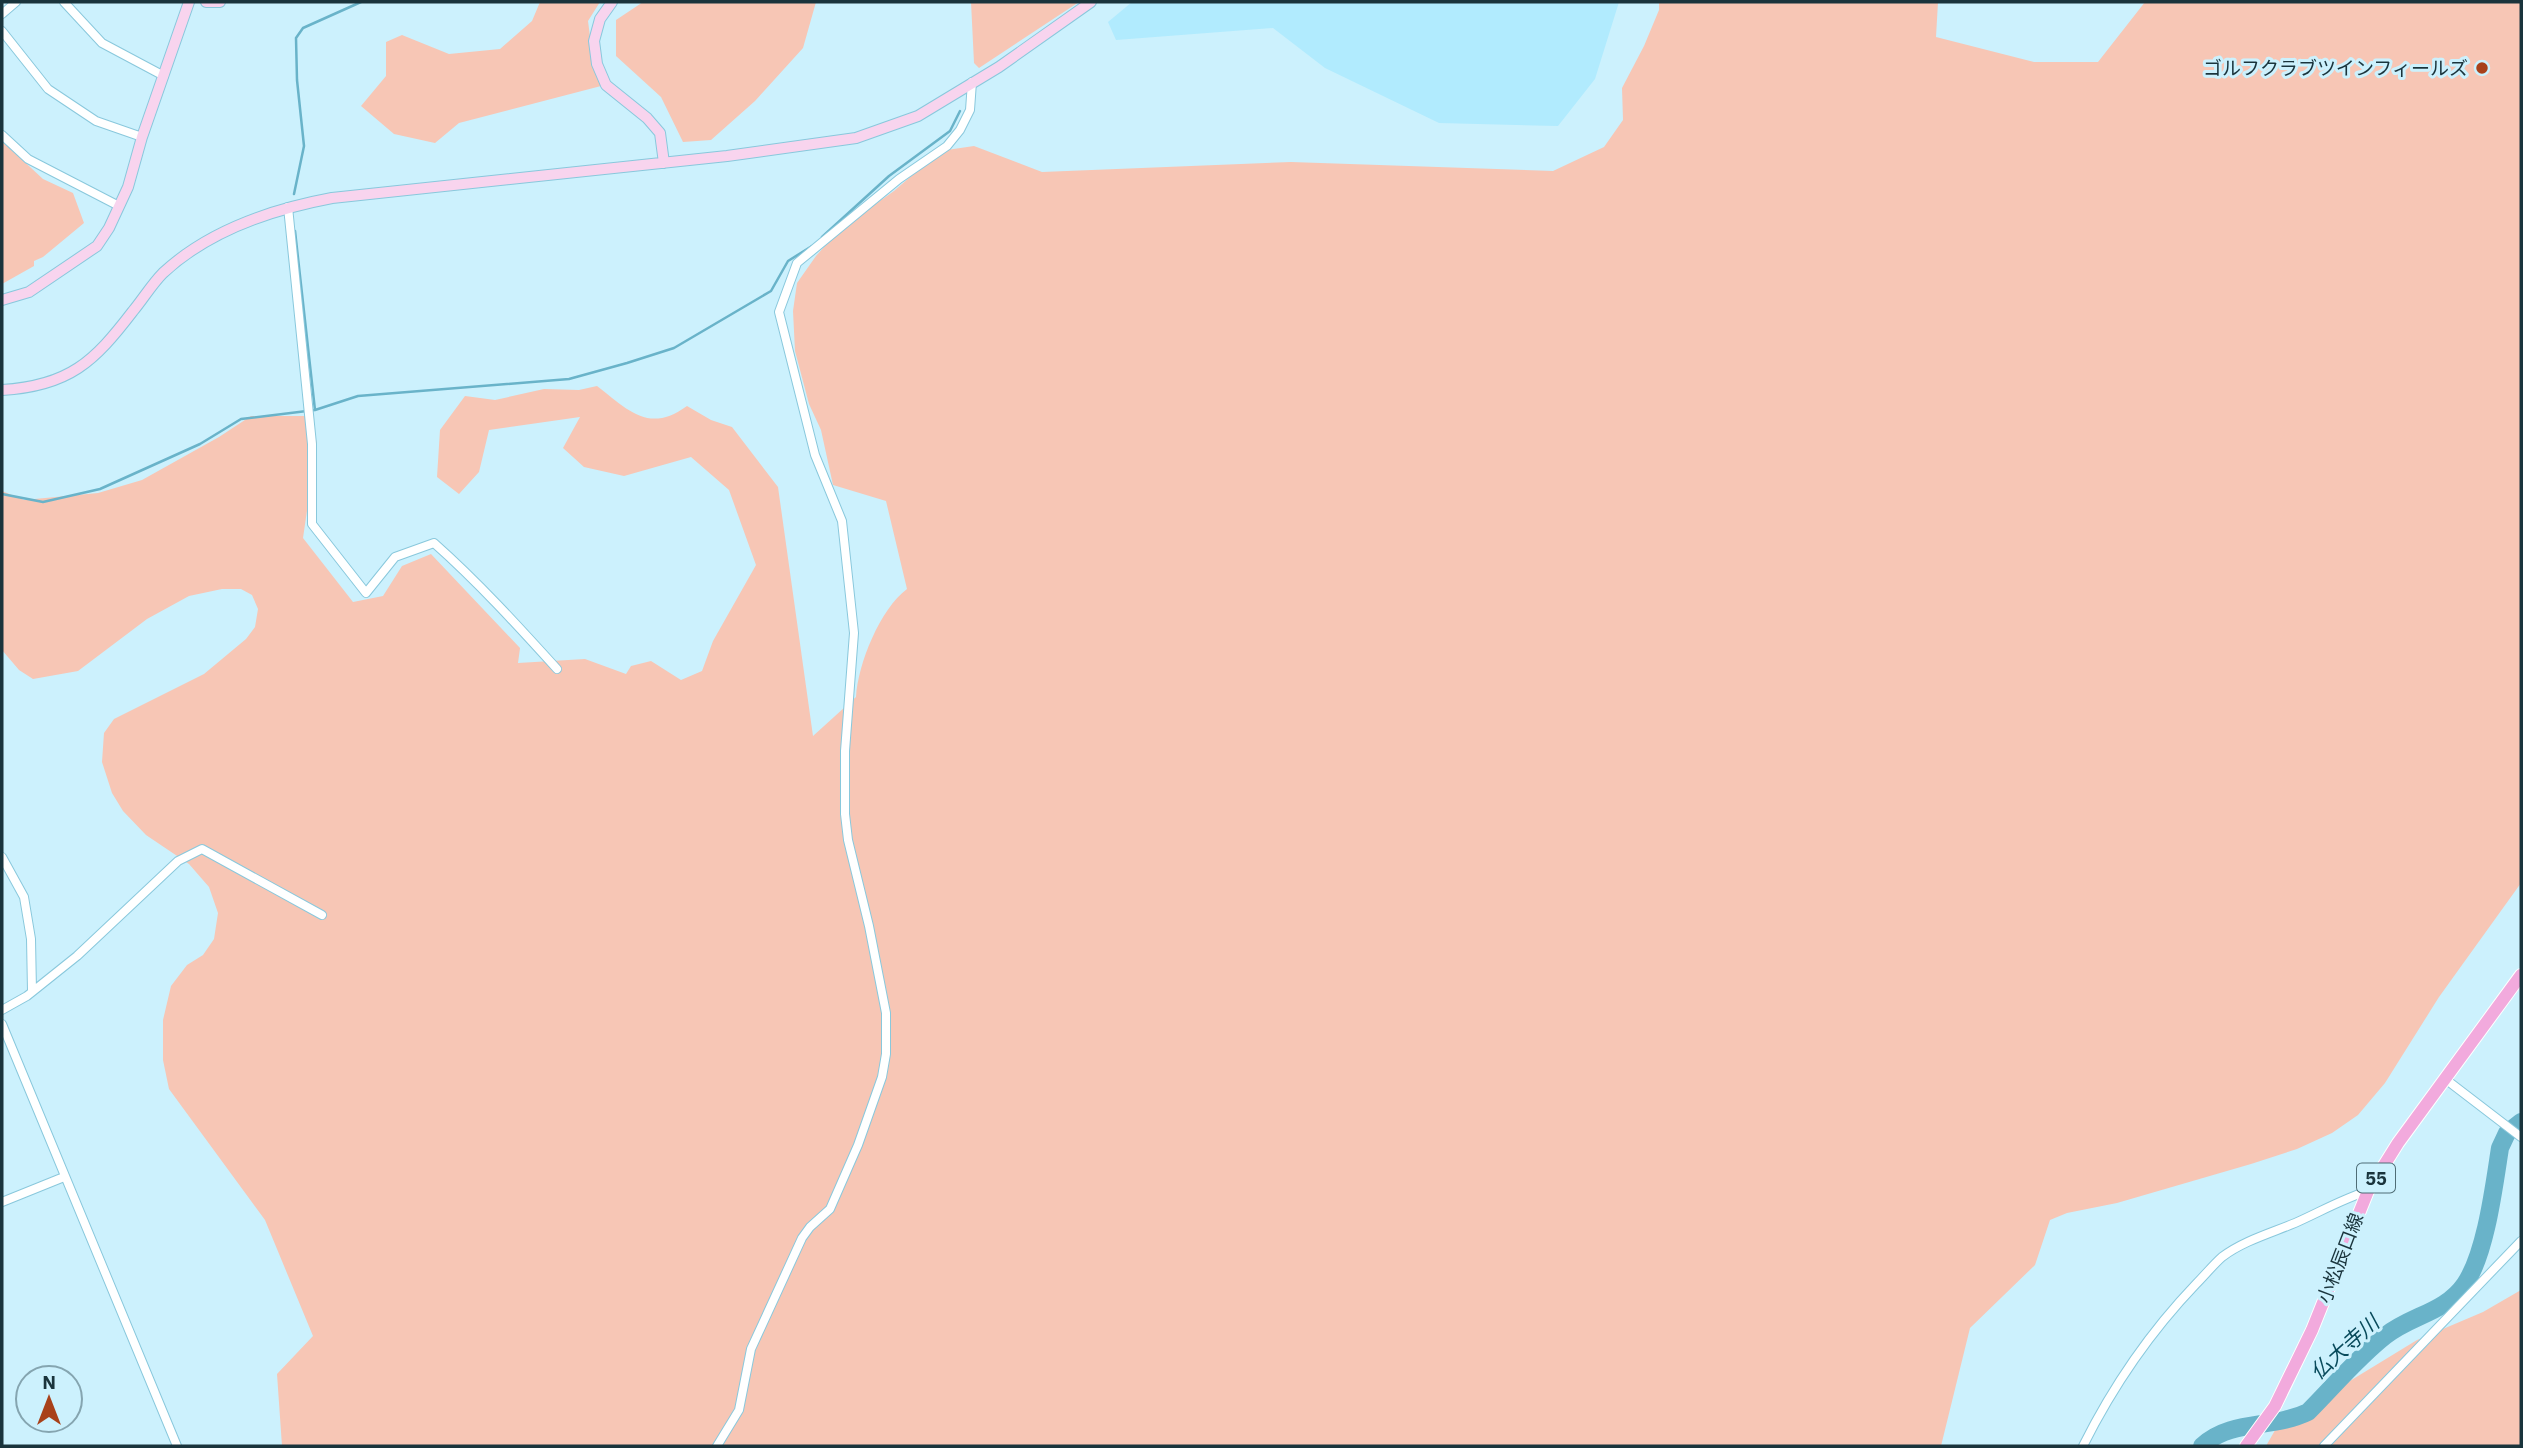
<svg xmlns="http://www.w3.org/2000/svg" width="2523" height="1448" viewBox="0 0 2523 1448" font-family="'IBM Plex Sans','Noto Sans JP',sans-serif">
	<rect width="100%" height="100%" fill="#ccf1fd"/>
	<path fill="#b1ebfe" d="M 1132,2 L 1619,2 L 1595,79 L 1558,126 L 1439,123 L 1325,68 L 1273,28 L 1116,40 L 1108,22 Z"/>
	<path fill="#f7c6b5" d="M 540,2 L 600,2 L 588,21 L 593,60 L 601,86 L 459,123 L 435,143 L 394,134 L 361,106 L 386,76 L 386,42 L 402,35 L 449,54 L 500,49 L 532,21 Z
		M 643,2 L 816,2 L 803,48 L 755,101 L 711,140 L 683,142 L 661,97 L 616,56 L 616,20 Z
		M 971,2 L 1079,2 L 979,68 L 974,63 Z
		M 1659,2 L 1938,2 L 1936,37 L 2034,62 L 2098,62 L 2145,2 L 2521,2 L 2521,883 L 2439,997 L 2385,1083 L 2358,1115 L 2332,1133 L 2297,1149 L 2251,1164 L 2117,1203 L 2067,1213 L 2050,1220 L 2035,1265 L 1970,1328 L 1941,1446 L 282,1446 L 277,1374 L 313,1336 L 265,1220 L 169,1089 L 163,1060 L 163,1020 L 171,986 L 187,965 L 203,955 L 214,939 L 218,913 L 209,887 L 189,864 L 146,835 L 123,811 L 112,793 L 102,762 L 104,733 L 114,719 L 204,674 L 246,639 L 255,627 L 258,609 L 252,595 L 241,589 L 222,589 L 189,596 L 147,619 L 78,671 L 33,679 L 19,670 L 2,650 L 2,491 L 24,500 L 98,493 L 142,480 L 219,437 L 251,416 L 309,416 L 317,443 L 303,538 L 353,602 L 383,596 L 402,566 L 431,554 L 520,648 L 518,663 L 585,659 L 626,674 L 631,666 L 651,661 L 681,680 L 702,671 L 713,641 L 756,565 L 729,490 L 691,457 L 624,476 L 584,467 L 563,448 L 580,417 L 489,430 L 479,472 L 459,494 L 437,477 L 440,430 L 465,396 L 495,400 L 544,389 L 579,390 L 597,386 C 628,410 649,434 687,406 L 711,420 L 732,427 L 778,487 L 813,736 L 856,697 C 858,664 880,609 907,589 L 886,501 L 833,485 L 821,430 L 809,404 L 795,351 L 793,311 L 797,283 L 816,256 L 840,229 L 894,191 L 940,151 L 974,146 L 1042,172 L 1291,162 L 1553,171 L 1604,147 L 1623,120 L 1622,88 L 1644,46 L 1659,10 Z
		M 2,141 L 43,179 L 73,193 L 84,223 L 43,257 L 34,261 L 34,266 L 2,284 Z
		M 2521,1290 L 2521,1446 L 2266,1446 L 2278,1425 L 2417,1340 L 2483,1312 Z"/>
	<g fill="none" stroke-linecap="round" stroke-linejoin="round">
		<path stroke="#69b3c9" stroke-width="2.5" d="M 294,194 L 304,146 L 297,80 L 296,38 L 303,28 L 361,2
			M 295,231 L 315,410
			M 822,237 L 889,176 L 950,131 L 960,111
			M 2,494 L 43,502 L 100,489 L 200,444 L 241,419 L 315,410 L 358,396 L 569,379 L 627,363 L 674,348 L 771,291 L 788,261 L 812,246"/>
		<path stroke="#69b3c9" stroke-width="18" d="M 2202,1446 C 2231,1419 2273,1429 2308,1412 C 2333,1387 2357,1358 2385,1336 C 2411,1315 2445,1313 2465,1284 C 2486,1253 2494,1186 2500,1148 L 2507,1133 L 2521,1122"/>
		<g stroke="#89c8dc" stroke-width="10">
			<path id="street" d="M 64,2 L 102,43 L 164,76
				M 2,14 L 16,2
				M 2,31 L 48,89 L 96,121 L 142,137
				M 2,135 L 28,159 L 119,206
				M 288,207 L 312,444 L 312,524 L 366,593 L 395,557 L 434,543 C 478,582 518,626 557,669
				M 2,857 L 24,897 L 31,939 L 32,991
				M 2,1010 L 27,996 L 77,956 L 178,861 L 202,849 L 322,915
				M 2,1024 L 177,1446
				M 2444,1078 L 2521,1137
				M 2,1202 L 64,1177
				M 717,1446 L 739,1410 L 751,1349 L 802,1238 L 810,1227 L 830,1209 L 858,1145 L 882,1077 L 886,1054 L 886,1013 L 869,926 L 848,840 L 845,814 L 845,751 L 854,633 L 842,521 L 815,455 L 779,312 L 797,263 L 899,179 L 947,146 L 960,130 L 970,110 L 972,82
				M 2083,1446 C 2112,1388 2151,1331 2196,1284 C 2205,1275 2213,1265 2222,1257 C 2243,1241 2271,1233 2295,1223 C 2320,1212 2342,1199 2368,1191
				M 2324,1446 L 2521,1241"/>
		</g>
		<g stroke="#89c8dc" stroke-width="12">
			<path id="secondary" d="M 206,2 L 220,2
				M 612,2 L 600,19 L 594,41 L 597,64 L 606,85 L 647,118 L 660,133 L 664,163
				M 2,300 L 29,292 L 97,246 L 109,228 L 128,187 L 142,137 L 189,2
				M 2,390 C 69,386 94,362 133,311 C 143,299 152,284 163,273 C 208,231 273,209 332,198 L 727,156 L 856,138 L 918,116 L 999,67 L 1091,2"/>
		</g>
		<g stroke="#fff" stroke-width="14">
			<path id="primary" d="M 2246,1446 L 2275,1406 L 2312,1330 L 2368,1191 L 2398,1143 L 2521,975"/>
		</g>
		<use href="#street" stroke="#fff" stroke-width="8"/>
		<use href="#secondary" stroke="#f8d4ee" stroke-width="10"/>
		<use href="#primary" stroke="#f2aadd" stroke-width="12"/>
	</g>
	<circle fill="#a8411a" stroke="#ccf1fd" stroke-width="2.5" cx="2482" cy="68" r="7"/>
	<g text-anchor="middle" dominant-baseline="central" stroke-width="6" stroke-linejoin="round" paint-order="stroke">
		<rect fill="#ccf1fd" stroke="#4f6d76" stroke-width="2" x="2357" y="1163.5" width="38" height="29" rx="5"/>
		<g font-size="18" font-weight="bold" fill="#1a343c">
			<text x="2376" y="1178">55</text>
		</g>
		<g font-size="19" fill="#1a343c" stroke="#ccf1fd" text-anchor="end">
			<text x="2468" y="68">ゴルフクラブツインフィールズ</text>
		</g>
		<g font-size="19" fill="#1a343c" stroke="#ccf1fd">
			<text transform="translate(2340 1258) rotate(-69)">小松辰口線</text>
		</g>
		<g font-size="21" font-style="italic" fill="#094b5c" stroke="#ccf1fd">
			<text transform="translate(2344 1347) rotate(-42)">仏大寺川</text>
		</g>
	</g>
	<rect width="2523" height="1448" fill="none" stroke="#1a343c" stroke-width="7"/>
	<g transform="translate(49 1399)"><circle r="33" fill="#ccf1fd" stroke="#85a5b0" stroke-width="2"/>
	<path d="M0-5L12 26L0 18L-12 26Z" fill="#a8411a"/>
	<text y="-10" font-size="19" font-weight="bold" text-anchor="middle" fill="#1a343c">N</text>
	</g>
</svg>
